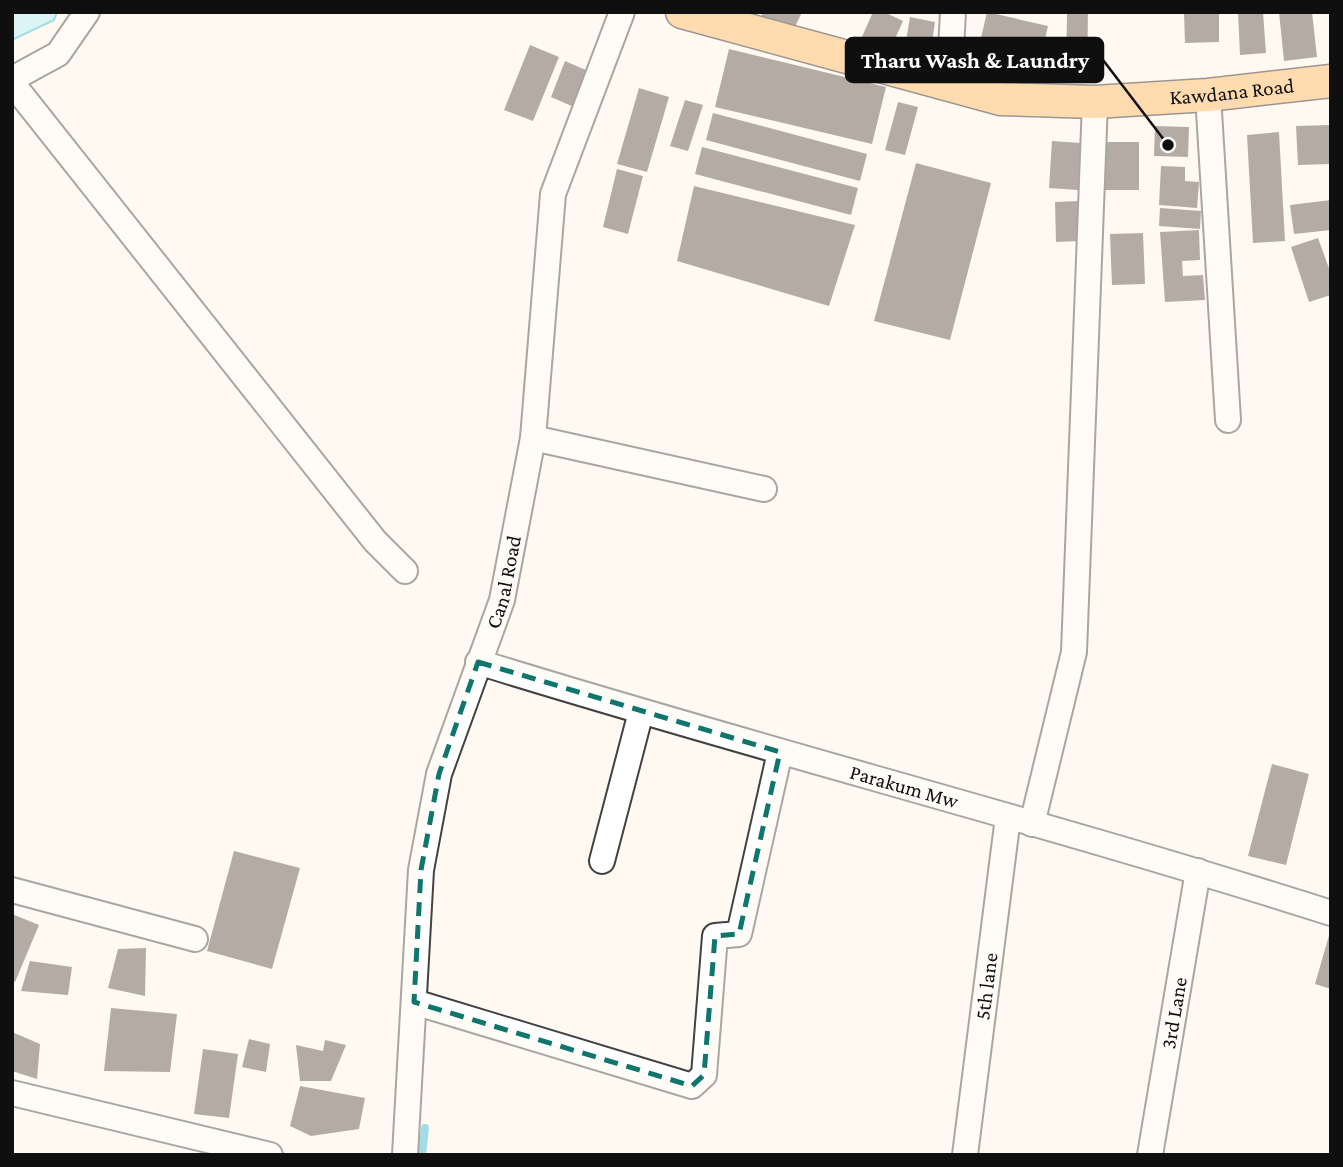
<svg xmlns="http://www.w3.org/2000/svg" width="1343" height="1167" viewBox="0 0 1343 1167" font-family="'Crimson Pro',serif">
	<rect width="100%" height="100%" fill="#fff9f1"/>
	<path fill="#b0effc" stroke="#30bada" stroke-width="2" d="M 12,12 L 57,12 L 54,20 L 12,40 Z"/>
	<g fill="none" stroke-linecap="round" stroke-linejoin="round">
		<path stroke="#30bada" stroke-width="8" d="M 422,1155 L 425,1128"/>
	</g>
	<path fill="#594d4a" d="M 763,12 L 802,12 L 793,31 L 761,17 Z
		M 873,12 L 884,12 L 903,21 L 885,61 L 857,48 Z
		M 987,12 L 1048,26 L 1039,65 L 978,51 Z
		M 1067,12 L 1088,12 L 1087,75 L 1066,74 Z
		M 1184,12 L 1219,12 L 1219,42 L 1185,43 Z
		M 1238,12 L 1263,12 L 1266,53 L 1240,55 Z
		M 1279,12 L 1312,12 L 1317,57 L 1284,61 Z
		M 910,17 L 935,22 L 930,57 L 904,53 Z
		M 530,45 L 559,57 L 533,121 L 504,110 Z
		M 729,49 L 886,87 L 872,144 L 715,107 Z
		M 565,61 L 588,71 L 574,107 L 551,97 Z
		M 639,88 L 669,97 L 647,172 L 617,164 Z
		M 685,100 L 703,105 L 688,151 L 670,146 Z
		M 898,102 L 918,107 L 905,155 L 885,150 Z
		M 713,113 L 867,154 L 860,181 L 706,140 Z
		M 1331,125 L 1331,164 L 1298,165 L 1296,126 Z
		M 1155,126 L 1189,127 L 1188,157 L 1154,156 Z
		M 1279,132 L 1285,241 L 1253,243 L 1247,135 Z
		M 1052,141 L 1081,143 L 1078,190 L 1049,188 Z
		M 1104,142 L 1139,142 L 1139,190 L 1104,190 Z
		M 702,147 L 858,188 L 851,215 L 695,174 Z
		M 916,163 L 991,183 L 950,340 L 874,321 Z
		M 1161,166 L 1185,167 L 1185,181 L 1199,182 L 1197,208 L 1159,205 Z
		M 617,169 L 643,176 L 628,234 L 603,227 Z
		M 694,186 L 855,225 L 829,306 L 677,261 Z
		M 1331,200 L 1331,230 L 1294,234 L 1290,205 Z
		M 1079,201 L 1080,241 L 1056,242 L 1055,202 Z
		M 1160,208 L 1201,211 L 1200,229 L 1159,226 Z
		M 1199,230 L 1200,260 L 1182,261 L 1183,276 L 1203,275 L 1205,300 L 1165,302 L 1160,232 Z
		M 1143,233 L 1145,284 L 1112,285 L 1110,234 Z
		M 1318,238 L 1331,274 L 1331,295 L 1309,302 L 1291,247 Z
		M 1272,764 L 1309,774 L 1286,865 L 1248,856 Z
		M 234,851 L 300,868 L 272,969 L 207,951 Z
		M 12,914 L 39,925 L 15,982 L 12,980 Z
		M 1330,932 L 1331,932 L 1331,989 L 1315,984 Z
		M 146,948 L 145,996 L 108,988 L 118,949 Z
		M 30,961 L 72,967 L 68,995 L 21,991 Z
		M 111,1008 L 177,1014 L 170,1072 L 104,1071 Z
		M 12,1032 L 40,1044 L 37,1079 L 12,1071 Z
		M 249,1039 L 270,1044 L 266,1072 L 242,1067 Z
		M 325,1040 L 346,1045 L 331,1081 L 300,1081 L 296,1045 L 323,1051 Z
		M 203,1049 L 238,1054 L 229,1118 L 194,1114 Z
		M 300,1086 L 365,1098 L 359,1129 L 311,1136 L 290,1126 Z"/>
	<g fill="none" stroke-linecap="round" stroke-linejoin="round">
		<g stroke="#424242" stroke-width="28">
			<g id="minor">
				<path d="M 12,79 L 58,54 L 87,12"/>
				<path d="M 12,83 L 375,541 L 405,571"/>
				<path d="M 949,86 L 953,12"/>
				<path d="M 1208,95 L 1228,420"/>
				<path d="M 533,438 L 764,489"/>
				<path id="s1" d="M 478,662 C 761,750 1049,823 1331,913"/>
				<path d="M 1032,824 L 1074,652 L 1095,102"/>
				<path d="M 602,861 L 641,712"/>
				<path d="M 12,890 L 195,939"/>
				<path d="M 414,1002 L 692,1086 L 704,1075 L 715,936 L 739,934 L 780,752"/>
				<path d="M 12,1093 L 270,1155"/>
				<path id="s2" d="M 405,1155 L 421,870 L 439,774 L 502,600 L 533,438 L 553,194 L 622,12"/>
				<path id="s3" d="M 965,1155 L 1008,817"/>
				<path id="s4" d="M 1150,1155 L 1198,871"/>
			</g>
		</g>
		<g stroke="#202020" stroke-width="35">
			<g id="major">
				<path id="s5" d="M 682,12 L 1001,99 L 1095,102 L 1208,95 L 1331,81"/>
			</g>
		</g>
		<use href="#minor" stroke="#fff" stroke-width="24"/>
		<use href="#major" stroke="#ffb761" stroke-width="32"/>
	</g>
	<path d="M0 0H1343V1167H0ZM 478,662 L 780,752 L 739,934 L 715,936 L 704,1075 L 692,1086 L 414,1002 L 421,870 L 439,774 Z" fill="#fff9f1" fill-opacity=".55" fill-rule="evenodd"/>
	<path fill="none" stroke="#0f766e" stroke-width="5" stroke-dasharray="14 9" stroke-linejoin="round" d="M 478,662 L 780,752 L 739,934 L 715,936 L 704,1075 L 692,1086 L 414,1002 L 421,870 L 439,774 Z"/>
	<g text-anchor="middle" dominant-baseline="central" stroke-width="7" stroke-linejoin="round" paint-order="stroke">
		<g font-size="21" fill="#0f0f0f" stroke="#fff">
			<text stroke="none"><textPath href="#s5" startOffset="562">Kawdana Road</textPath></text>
			<text stroke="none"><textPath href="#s2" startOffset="586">Canal Road</textPath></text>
			<text stroke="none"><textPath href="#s1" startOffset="444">Parakum Mw</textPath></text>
			<text stroke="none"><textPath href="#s3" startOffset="170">5th lane</textPath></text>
			<text stroke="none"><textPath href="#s4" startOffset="144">3rd Lane</textPath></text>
		</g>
	</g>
	<path fill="none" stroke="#0f0f0f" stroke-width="2.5" d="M1168 145L1103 60"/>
	<circle fill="#0f0f0f" stroke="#fff" stroke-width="2.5" cx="1168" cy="145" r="7"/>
	<rect fill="#0f0f0f" stroke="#0f0f0f" stroke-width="2.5" x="846" y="38" width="257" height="44" rx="7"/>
	<g font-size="23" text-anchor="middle" font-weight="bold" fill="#fff">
		<text x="975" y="68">Tharu Wash &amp; Laundry</text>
	</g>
	<rect width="1343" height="1167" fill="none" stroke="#0f0f0f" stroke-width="28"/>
</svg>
